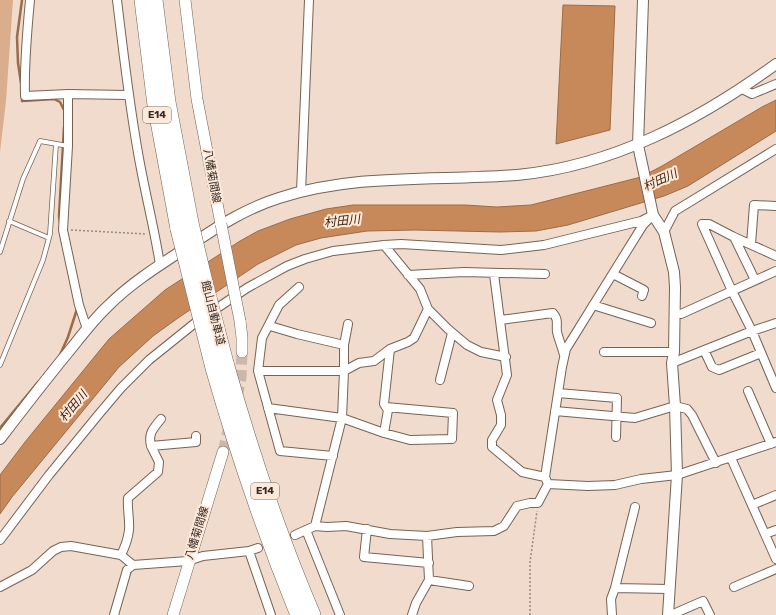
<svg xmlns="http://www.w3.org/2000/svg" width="776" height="615" viewBox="0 0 776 615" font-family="Rubik,'Noto Sans JP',sans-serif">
	<rect width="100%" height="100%" fill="#f1dbcc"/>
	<path fill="#daad8c" d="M 0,0 L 13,0 L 6,101 L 0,152 Z"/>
	<path fill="#c7895a" stroke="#9b6c4a" d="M 563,5 L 615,6 L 610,130 L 556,144 Z
		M 776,100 L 776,131 L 688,186 L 664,196 L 568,225 L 536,231 L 500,232 L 415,230 L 367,231 L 321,238 L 296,245 L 258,264 L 178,318 L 153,336 L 119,367 L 12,497 L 0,514 L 0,475 L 25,442 L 109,339 L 165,290 L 240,241 L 258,231 L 290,219 L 326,209 L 353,205 L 465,205 L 497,207 L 531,205 L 641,177 L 662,166 L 762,107 Z"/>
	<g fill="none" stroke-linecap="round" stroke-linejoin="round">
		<path stroke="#9b6c4a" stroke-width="2.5" d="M 21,83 L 18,63 L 17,37 L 22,0
			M 22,96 L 22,101 L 54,99 L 60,102 L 65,112
			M 60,222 L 59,216 L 64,127
			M 59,357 L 68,337 L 77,309
			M 0,428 L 38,382"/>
		<path stroke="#cbb8ab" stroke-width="11" stroke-dasharray="11 5.5" stroke-linecap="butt" d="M 237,397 L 241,378 L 242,352
			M 223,452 L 230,423"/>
		<g stroke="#766356" stroke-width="5.5">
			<path id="service" d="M 9,221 L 49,238
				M 0,252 L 23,179 L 40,141 L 68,146
				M 0,365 L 43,260 L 50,234 L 56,144"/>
		</g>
		<g stroke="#766356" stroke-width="10">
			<path id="minor" d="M 30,0 C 27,32 24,63 25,96 L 68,94 L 128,95
				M 117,0 C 124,57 130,113 141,169 C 147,201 155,232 160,265
				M 742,89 L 752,94 L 776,84
				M 68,94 L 68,146 L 63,230 L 79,305 L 87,329
				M 301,192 L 309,0
				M 664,232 L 675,211 L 776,149
				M 734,237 L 755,280
				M 751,244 L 754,205 L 776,206
				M 384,245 L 420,289 L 428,309 L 448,329 L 467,345 L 481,352 L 506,357
				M 776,256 L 734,237 L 709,224 L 702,224 L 732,291 L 752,331 L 776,388
				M 494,274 L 507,375 L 497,400 L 501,415 L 501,425 L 492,440 L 492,447 L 522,472 L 545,477
				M 613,274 L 644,290 L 642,296
				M 408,275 L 464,272 L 545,274
				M 299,287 L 279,305 L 262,338 L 258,371 L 280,451 L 333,456
				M 593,305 L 651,323
				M 674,313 L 681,314 L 776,271
				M 500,320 L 553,313 C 559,320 556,324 557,332 C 559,340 562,347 564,355
				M 270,326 L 297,334 L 344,345
				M 704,350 L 712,367 L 719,370 L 761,353
				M 604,352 L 674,352
				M 672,363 L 752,331 L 776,323
				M 258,371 L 344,371 L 344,345 L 348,324
				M 440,380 L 452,333
				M 748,391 L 771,444
				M 558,393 L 617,398 L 616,437
				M 268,408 L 342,418 L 384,433 L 410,440 L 452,439 L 453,413 L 386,407
				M 555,411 L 635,418 L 675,406 L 687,409 L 692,415 L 716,463
				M 384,433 L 388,410 L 384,404 L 390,349
				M 151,446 C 148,433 153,429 161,419
				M 731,458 L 776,559
				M 548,484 L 588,486 L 615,485 L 641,479 L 677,475 L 776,442
				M 752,505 L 776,495
				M 315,526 L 342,418 L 344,371 L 359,363 L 374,361 L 390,349 L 408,342 L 414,338 L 428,309
				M 367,529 L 364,557 L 429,563
				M 306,530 L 340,615
				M 765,534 L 776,530
				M 295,535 L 315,526 L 327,527 L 346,526 L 390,534 L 427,536 L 457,532 L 494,531 L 504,526 L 517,506 L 530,503 L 538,503 L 548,484 L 545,477 L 562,367 L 566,349 L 643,225 L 649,219
				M 0,540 L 49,475 L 99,414 L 121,388 L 149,360 L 195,323 L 247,288 L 287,266 L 305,259 L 333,251 L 384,245 L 401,244 L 501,250 L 544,245 L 641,221 L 653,215
				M 249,551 L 271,615
				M 121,555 C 125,547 128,539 129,530 C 130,521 127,508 128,498 L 158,472 L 159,462 L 151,446 L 196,442 L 196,436
				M 429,580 L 469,586
				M 0,587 L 32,570 L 53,551 L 61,547 L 71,546 L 121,555 L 133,565
				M 734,587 L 776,569
				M 615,588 L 669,589
				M 114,615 L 127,570 L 133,565 L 188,561 L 203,556 L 249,551 L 258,548
				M 412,615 L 416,603 L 429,580 L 427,536
				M 612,615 L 611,599 L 615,588 L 635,507
				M 671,615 L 703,601 L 710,615"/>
		</g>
		<g stroke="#766356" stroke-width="12">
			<path id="tertiary" d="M 643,0 L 638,145 L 653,215 L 664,232 L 674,272 L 675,287 L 674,352 L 672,363 L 675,406 L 677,475 L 668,615
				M 0,439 C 23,409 46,379 70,350 C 82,335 94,319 108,306 C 133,281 163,263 192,244 C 220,225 247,208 279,198 C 356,173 438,181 517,175 C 613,166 699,120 776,64"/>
		</g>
		<g stroke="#766356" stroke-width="12">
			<path id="secondary" d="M 185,0 L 197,99 L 221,224
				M 240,321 L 242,338 L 242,352
				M 173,615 L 223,452"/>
		</g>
		<g stroke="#766356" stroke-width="16">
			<path id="motorway" d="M 142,0 L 155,105 L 178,229
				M 155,0 L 168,102 L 191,223
				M 226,363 C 250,449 278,533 313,615
				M 213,368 C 237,452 265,534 298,615"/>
		</g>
		<path stroke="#99897e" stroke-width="1.5" stroke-dasharray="2 2" stroke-linecap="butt" d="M 71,230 L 147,234
			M 530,615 L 530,562 L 537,511"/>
		<use href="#service" stroke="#fff" stroke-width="4"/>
		<use href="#minor" stroke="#fff" stroke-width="8"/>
		<use href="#tertiary" stroke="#fff" stroke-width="10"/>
		<use href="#secondary" stroke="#fff" stroke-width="11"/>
		<use href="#motorway" stroke="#fff" stroke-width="15"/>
		<g stroke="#766356" stroke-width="12" stroke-linecap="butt">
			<path id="secondary-bridge" d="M 221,224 L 240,321"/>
		</g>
		<g stroke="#766356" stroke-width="16" stroke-linecap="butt">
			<path id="motorway-bridge" d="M 191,223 L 206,286 L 226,363
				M 178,229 L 213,368"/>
		</g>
		<use href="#secondary-bridge" stroke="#fff" stroke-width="11"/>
		<use href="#motorway-bridge" stroke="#fff" stroke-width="15"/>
	</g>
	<g text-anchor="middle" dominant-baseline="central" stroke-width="4" stroke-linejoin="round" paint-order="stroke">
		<g fill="#fee8d9" stroke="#70635b" stroke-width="1">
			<rect x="143" y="107" width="28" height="16" rx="3"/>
			<rect x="251" y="483" width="28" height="16" rx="3"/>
		</g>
		<g font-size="10" font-weight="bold" fill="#332a25">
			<text x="157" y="115">E14</text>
			<text x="265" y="491">E14</text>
		</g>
		<g font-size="11" fill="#332a25" stroke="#fee8d9">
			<text transform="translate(212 176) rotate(80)">八幡菊間線</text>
			<text transform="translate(213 313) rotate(76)">館山自動車道</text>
			<text transform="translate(197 533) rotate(-73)">八幡菊間線</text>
		</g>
		<g font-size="12" font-style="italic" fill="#3c220d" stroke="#fee8d9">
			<text transform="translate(660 180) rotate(-24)">村田川</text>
			<text transform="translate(342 221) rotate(-6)">村田川</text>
			<text transform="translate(73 406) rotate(-50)">村田川</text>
		</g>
	</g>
</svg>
